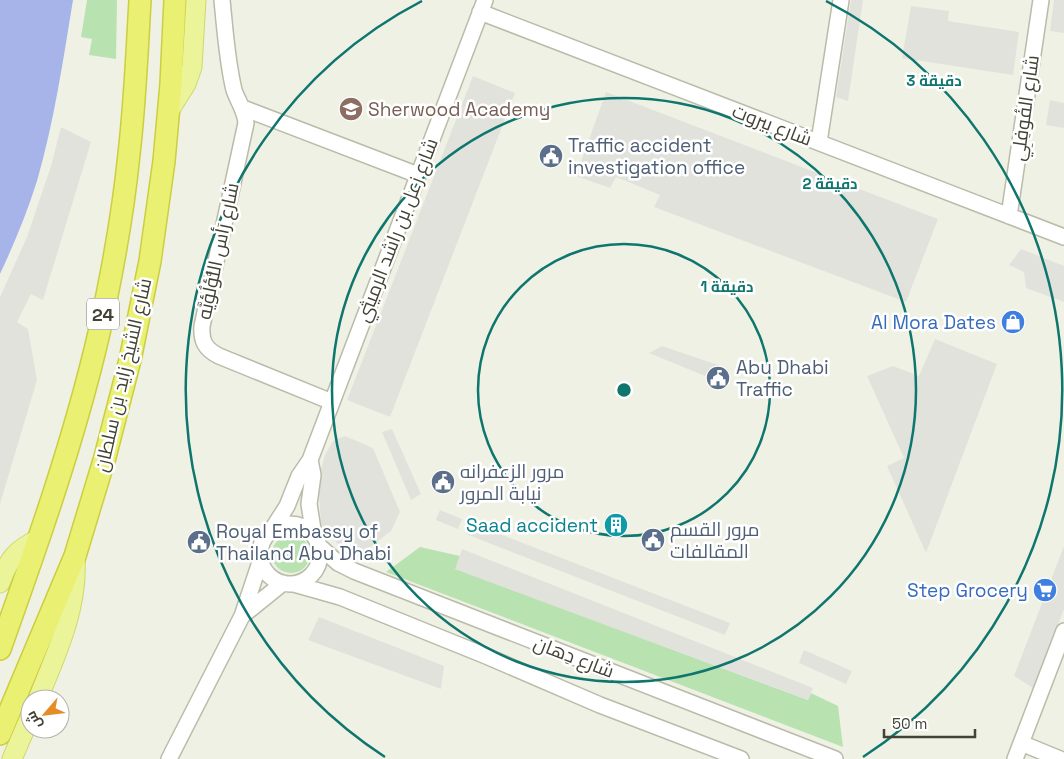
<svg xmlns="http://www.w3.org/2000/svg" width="1064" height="759" viewBox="0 0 1064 759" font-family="'Space Grotesk',Cairo,sans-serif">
	<rect width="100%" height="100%" fill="#f0f1e5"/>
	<path fill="#b9e2b1" d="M 87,0 L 117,0 L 116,59 L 89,55 L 92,39 L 81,37 Z
		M272 554a19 19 0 1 1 38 0a19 19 0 1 1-38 0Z
		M 420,547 L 460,556 L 456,569 L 808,700 L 811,693 L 838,706 L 843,747 L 386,572 Z"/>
	<path fill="#e2e2dd" d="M 851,0 L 863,0 L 848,101 L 836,97 Z
		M 1054,0 L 1064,0 L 1064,33 L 1050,31 Z
		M 911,6 L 949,11 L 948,21 L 1019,32 L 1013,75 L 902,58 Z
		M 473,76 L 515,93 L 390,417 L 347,400 Z
		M 606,92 L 938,219 L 906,302 L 654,207 L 660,195 L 616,177 L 610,188 L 576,176 Z
		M 1050,100 L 1064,103 L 1064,128 L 1046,125 Z
		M 61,127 L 91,142 L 43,300 L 31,294 L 17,322 L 28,329 L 37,380 L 0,504 L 0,297 L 27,237 L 51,166 Z
		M 1021,249 L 1064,266 L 1064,302 L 1026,288 L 1024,272 L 1009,265 Z
		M 935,339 L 997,364 L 926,553 L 887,466 L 904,458 L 867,376 L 893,366 L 919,376 Z
		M 662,346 L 724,367 L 705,376 L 649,353 Z
		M 392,429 L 421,494 L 411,500 L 382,432 Z
		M 345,436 L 373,448 L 400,512 L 391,531 L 362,553 L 341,548 L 321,524 L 318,479 L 325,455 L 333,441 Z
		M 440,510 L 462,519 L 458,529 L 436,520 Z
		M 471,523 L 730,623 L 725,635 L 466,534 Z
		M 1064,546 L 1064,609 L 1033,688 L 1014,676 Z
		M 462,549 L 813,688 L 808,700 L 455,569 Z
		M 319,617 L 444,666 L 441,689 L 308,640 Z
		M 804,650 L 852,671 L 846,684 L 799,663 Z"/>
	<path fill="#a6b4e9" d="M 0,0 L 73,0 C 63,61 54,122 37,181 C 27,213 14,244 0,274 Z"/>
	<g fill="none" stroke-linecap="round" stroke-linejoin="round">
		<g stroke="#babba9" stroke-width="18">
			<path id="minor" d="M 222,0 C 225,30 227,61 234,90 C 238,102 245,110 246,123 L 202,326 C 201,341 205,349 219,356 L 332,402
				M 480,12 L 1064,237
				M 243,108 L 418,175
				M 819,142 L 841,0
				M 1009,216 L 1041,0
				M 310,460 L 313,475 L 309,504 L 314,536
				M260 554a30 30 0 1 1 60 0a30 30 0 1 1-60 0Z
				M 271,531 L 287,506 L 299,476 L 310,460 L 485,0
				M 318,545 L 338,563 L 354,571 L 835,759
				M 294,584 L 340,597 L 486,656 L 600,705 L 741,759
				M 242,616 L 283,583
				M 1021,743 L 1060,759
				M 169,759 L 242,616 L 261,559
				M 1015,759 L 1064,631"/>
		</g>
		<g stroke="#cfd86c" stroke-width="21">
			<path id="major" d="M 169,111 L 186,84 L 192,67 L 196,0
				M 0,583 C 9,559 15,550 39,539
				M 38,699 C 56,654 78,609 75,559
				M 12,759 L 30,717"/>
		</g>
		<g stroke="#ccce42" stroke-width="24">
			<path id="highway" d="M 0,649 C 37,545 74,441 99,333 C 112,274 123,214 129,154 C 135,103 137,52 140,0
				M 0,734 L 75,556 L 105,457 L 130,360 L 150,261 L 164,161 L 171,84 L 175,0"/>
		</g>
		<use href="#minor" stroke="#fff" stroke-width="15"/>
		<use href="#major" stroke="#ecf49a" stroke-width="19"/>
		<use href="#highway" stroke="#eaf071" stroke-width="21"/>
	</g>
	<g fill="none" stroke="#0f766e" stroke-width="2.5">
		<circle cx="624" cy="390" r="146"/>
		<circle cx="624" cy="390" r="292"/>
		<path d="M385 757A438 438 0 0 1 422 1M826 1A438 438 0 0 1 863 757"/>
	</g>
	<defs>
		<g id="school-disc" transform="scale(1.25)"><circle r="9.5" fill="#8d6e63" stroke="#fff"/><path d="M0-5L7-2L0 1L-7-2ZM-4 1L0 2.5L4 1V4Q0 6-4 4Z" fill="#fff"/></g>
		<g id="civic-disc" transform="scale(1.25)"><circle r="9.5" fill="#5c6f8a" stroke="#fff"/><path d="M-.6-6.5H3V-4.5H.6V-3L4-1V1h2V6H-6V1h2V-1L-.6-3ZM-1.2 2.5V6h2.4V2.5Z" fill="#fff"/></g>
		<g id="shop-disc" transform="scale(1.25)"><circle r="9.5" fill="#3f7fe0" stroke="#fff"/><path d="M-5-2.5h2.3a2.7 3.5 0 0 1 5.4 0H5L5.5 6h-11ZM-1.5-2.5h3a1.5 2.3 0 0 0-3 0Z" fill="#fff"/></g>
		<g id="building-disc" transform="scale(1.25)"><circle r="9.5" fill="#0f9aa8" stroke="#fff"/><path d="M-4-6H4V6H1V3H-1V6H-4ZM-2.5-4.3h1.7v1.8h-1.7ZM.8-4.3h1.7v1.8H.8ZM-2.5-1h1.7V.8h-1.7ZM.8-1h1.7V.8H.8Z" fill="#fff"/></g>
		<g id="supermarket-disc" transform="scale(1.25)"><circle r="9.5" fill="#3f7fe0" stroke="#fff"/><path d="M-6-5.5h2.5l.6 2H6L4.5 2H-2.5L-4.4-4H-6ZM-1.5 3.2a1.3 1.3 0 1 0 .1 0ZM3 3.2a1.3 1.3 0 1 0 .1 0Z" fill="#fff"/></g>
	</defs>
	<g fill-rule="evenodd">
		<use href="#school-disc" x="351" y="109"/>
		<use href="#civic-disc" x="551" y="156"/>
		<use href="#shop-disc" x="1013" y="322"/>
		<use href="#civic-disc" x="718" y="378"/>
		<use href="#civic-disc" x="443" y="482"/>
		<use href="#building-disc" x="616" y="525"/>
		<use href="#civic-disc" x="653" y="540"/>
		<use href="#civic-disc" x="199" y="542"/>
		<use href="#supermarket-disc" x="1045" y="590"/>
	</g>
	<g text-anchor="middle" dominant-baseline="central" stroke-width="5" stroke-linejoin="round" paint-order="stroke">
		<rect fill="#fff" stroke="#7b7b72" stroke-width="1" x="87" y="298.5" width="32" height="31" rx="4"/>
		<g font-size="18" font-weight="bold" fill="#434235">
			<text x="103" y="314">24</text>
		</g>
		<g font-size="19" fill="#434235" stroke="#fff">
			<text transform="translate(1025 108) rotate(-82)">شارع الفُوفِلِي</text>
			<text transform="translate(772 125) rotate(21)">شارع بيروت</text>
			<text transform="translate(397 230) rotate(-69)">شارع زعل بن راشد الرميثي</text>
			<text transform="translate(218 251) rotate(-78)">شارع رَأس اللُّؤلُؤيَّه</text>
			<text transform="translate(123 375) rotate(-77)">شارع الشيخ زايد بن سلطان</text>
			<text transform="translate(574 657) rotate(21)">شارع دِهان</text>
		</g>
		<g font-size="19" fill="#785e54" stroke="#fff" text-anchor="start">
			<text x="368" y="109">Sherwood Academy</text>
		</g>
		<g font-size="19" fill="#4e5e75" stroke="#fff" text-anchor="start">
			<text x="568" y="145">Traffic accident<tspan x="568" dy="22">investigation office</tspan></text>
			<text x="736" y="367">Abu Dhabi<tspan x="736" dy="22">Traffic</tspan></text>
			<text x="460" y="471">مرور الزعفرانه<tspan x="460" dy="22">نيابة المرور</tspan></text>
			<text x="670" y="529">مرور القسم<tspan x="670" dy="22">المقالفات</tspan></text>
			<text x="216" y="531">Royal Embassy of<tspan x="216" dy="22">Thailand Abu Dhabi</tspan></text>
		</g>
		<g font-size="19" fill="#366cbe" stroke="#fff" text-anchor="end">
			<text x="996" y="322">Al Mora Dates</text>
			<text x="1028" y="590">Step Grocery</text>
		</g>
		<g font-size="19" fill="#0d838f" stroke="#fff" text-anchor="end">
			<text x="598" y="525">Saad accident</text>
		</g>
	</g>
	<circle cx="624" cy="390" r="8" fill="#0f766e" stroke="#fff" stroke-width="2.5"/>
	<g font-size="15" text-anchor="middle" font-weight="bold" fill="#0f766e" stroke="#fff" stroke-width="5" stroke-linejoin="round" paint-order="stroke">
		<text x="934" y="86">3 دقيقة</text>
		<text x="830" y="189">2 دقيقة</text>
		<text x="727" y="292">1 دقيقة</text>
	</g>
	<g transform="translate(45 714) rotate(242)"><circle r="24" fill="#ffffff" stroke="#b4b3ae"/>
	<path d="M0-4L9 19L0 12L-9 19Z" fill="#e68c27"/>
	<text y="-8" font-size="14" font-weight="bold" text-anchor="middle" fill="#434235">ش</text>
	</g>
	<path d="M884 729v8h91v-8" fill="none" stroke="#434235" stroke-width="2.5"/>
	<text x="892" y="729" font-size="15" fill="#434235" stroke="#ffffff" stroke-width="4" paint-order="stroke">50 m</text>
</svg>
